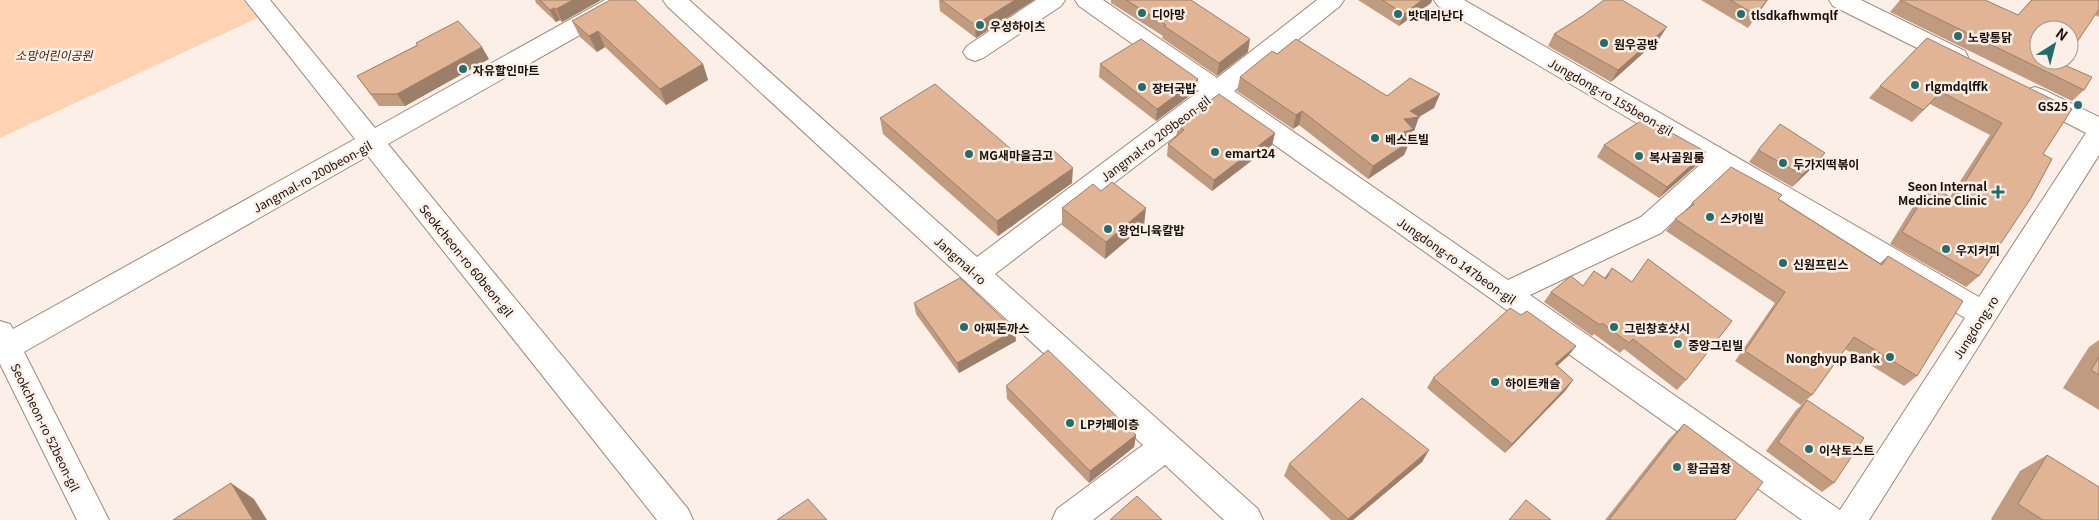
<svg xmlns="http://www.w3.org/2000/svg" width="2099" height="520" viewBox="0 0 2099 520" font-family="Georgia,'Noto Sans KR',serif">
	<rect width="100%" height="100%" fill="#fbefe7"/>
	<path fill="#fed3b4" d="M 0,0 L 257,0 L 268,13 L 0,138 Z"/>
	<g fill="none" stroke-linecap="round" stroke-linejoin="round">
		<g stroke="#a08774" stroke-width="2">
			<path id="minor" d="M 245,0 L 270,0 L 375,128 L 605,0 L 635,0 L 631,6 L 388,144 L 688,509 L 693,520 L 657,520 L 368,156 L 24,352 L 109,520 L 77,520 L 0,364 L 0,321 L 10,324 L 13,329 L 355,139 Z
				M 663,0 L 689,0 L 977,257 L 1199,91 L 1079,6 L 1075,0 L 1103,0 L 1217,78 L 1317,0 L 1344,0 L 1340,6 L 1234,91 L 1508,280 L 1641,217 L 1703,162 L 1438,6 L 1434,0 L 1464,0 L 1979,297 L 2086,133 L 2026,102 L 2023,96 L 2026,90 L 2035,87 L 2044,90 L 2099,117 L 2099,155 L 1869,520 L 1802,520 L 1217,104 L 995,274 L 1258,509 L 1263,520 L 1224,520 L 1165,465 L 1093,520 L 1052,520 L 1057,509 L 1143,445 L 667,6 ZM 1723,175 L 1965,318 L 1840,510 L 1530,295 L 1661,233 Z
				M 1036,0 L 1065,0 L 1061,6 L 983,58 L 975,61 L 967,58 L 963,52 L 967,46 Z
				M 1829,0 L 1861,0 L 1965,51 L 1968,57 L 1965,63 L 1956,66 L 1947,63 L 1833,6 Z"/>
		</g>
		<use href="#minor" fill="#fff" fill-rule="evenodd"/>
	</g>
	<path fill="#c19b7f" d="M 535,0 L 601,0 L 562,22 L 560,20 L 556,22 L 536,3 Z
		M 939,0 L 1034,0 L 976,38 L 940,11 Z
		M 1111,0 L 1191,0 L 1248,52 L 1217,76 L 1162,38 L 1163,36 L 1111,3 Z
		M 1358,0 L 1432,0 L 1431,3 L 1399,26 Z
		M 1701,0 L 1768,0 L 1748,28 Z
		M 1900,0 L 2018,15 L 2031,0 L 2099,0 L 2099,17 L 2095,15 L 2062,64 L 2084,90 L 2072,101 L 1890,12 Z
		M 1584,15 L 1659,39 L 1611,82 L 1548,46 L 1554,34 Z
		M 572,21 L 703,64 L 708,80 L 666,105 L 605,47 L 597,52 L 580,37 Z
		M 1927,38 L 2043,154 L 1979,276 L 1966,287 L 1890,244 L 1919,197 L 1931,186 L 1950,197 L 1990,135 L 1930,104 L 1912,122 L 1869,98 L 1880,86 Z
		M 416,43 L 489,59 L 405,106 L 379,106 L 357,76 L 417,45 Z
		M 1277,54 L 1387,96 L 1434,108 L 1419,116 L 1414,131 L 1412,131 L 1408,140 L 1410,141 L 1404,155 L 1368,179 L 1299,125 L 1293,129 L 1237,91 L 1240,77 Z
		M 1100,64 L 1196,91 L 1156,121 L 1099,77 Z
		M 880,118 L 1018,155 L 1037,158 L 1072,183 L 998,236 L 883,134 Z
		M 1178,126 L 1275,133 L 1272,145 L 1212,191 L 1167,156 L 1168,144 L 1176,137 Z
		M 1604,145 L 1698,164 L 1659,198 L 1597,157 Z
		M 1758,150 L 1825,153 L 1815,165 L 1792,187 L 1749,162 Z
		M 1101,191 L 1144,226 L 1105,259 L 1062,225 L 1062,208 Z
		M 1779,199 L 1880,263 L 1888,256 L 1917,376 L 1904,386 L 1845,349 L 1812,395 L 1801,405 L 1735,361 L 1775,303 L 1666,231 L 1675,219 L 1687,210 L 1692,203 Z
		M 1648,259 L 1686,380 L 1677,390 L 1624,349 L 1620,353 L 1594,334 L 1592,336 L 1544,302 L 1551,292 L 1583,286 L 1604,278 L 1612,268 L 1632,282 Z
		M 914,303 L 1016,341 L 959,373 L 916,314 Z
		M 1521,315 L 1576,346 L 1568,356 L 1557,366 L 1573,380 L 1565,391 L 1505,453 L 1427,388 L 1433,378 Z
		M 2099,340 L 2099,410 L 2063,388 L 2089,347 Z
		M 1006,386 L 1136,435 L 1134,447 L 1089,483 L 1007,399 Z
		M 1807,400 L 1834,483 L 1822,492 L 1766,451 L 1796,410 Z
		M 1684,424 L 1735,520 L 1605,520 L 1669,439 Z
		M 1429,450 L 1422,462 L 1353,520 L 1331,520 L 1284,476 L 1289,464 Z
		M 2047,455 L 2099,520 L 1992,520 L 1991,519 L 2020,471 Z"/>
	<path fill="#9d7e68" d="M 573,0 L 601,0 L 562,22 L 556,9 Z
		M 1015,0 L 1034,0 L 976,38 L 975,25 Z
		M 1422,0 L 1432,0 L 1431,3 L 1399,26 L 1404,14 Z
		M 554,8 L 560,20 L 556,22 L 550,10 Z
		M 1667,27 L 1659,39 L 1611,82 L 1618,70 Z
		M 598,31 L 605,47 L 597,52 L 589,36 Z
		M 1250,39 L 1248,52 L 1217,76 L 1219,63 Z
		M 482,47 L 489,59 L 405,106 L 397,94 Z
		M 703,64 L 708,80 L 666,105 L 660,89 Z
		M 1198,79 L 1196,91 L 1156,121 L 1157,109 Z
		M 1440,94 L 1434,108 L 1419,117 L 1414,131 L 1412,131 L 1407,143 L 1410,141 L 1404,155 L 1368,179 L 1373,166 L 1410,111 Z
		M 1302,111 L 1299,125 L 1293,129 L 1296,115 Z
		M 1275,133 L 1272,145 L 1212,191 L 1214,180 Z
		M 1706,152 L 1698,164 L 1659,198 L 1667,187 Z
		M 1825,153 L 1815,165 L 1792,187 L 1802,175 Z
		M 1073,168 L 1072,183 L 998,236 L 997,221 Z
		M 1146,208 L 1144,226 L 1105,259 L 1106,242 Z
		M 1015,330 L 1016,341 L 959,373 L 957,363 Z
		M 1576,346 L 1568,356 L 1547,375 L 1555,364 Z
		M 1573,380 L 1565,391 L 1505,453 L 1512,444 Z
		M 1136,435 L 1134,447 L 1089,483 L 1090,471 Z
		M 1429,450 L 1422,462 L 1353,520 L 1347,520 Z
		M 231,483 L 254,499 L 267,520 L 253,520 Z"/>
	<path fill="#e0b494" stroke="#9d7e68" d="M 540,0 L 573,0 L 556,9 L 554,8 L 550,10 Z
		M 610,0 L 635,0 L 703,64 L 660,89 L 598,31 L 589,36 L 572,21 Z
		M 941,0 L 1015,0 L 975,25 Z
		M 1126,0 L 1191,0 L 1250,39 L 1219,63 L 1164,26 L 1166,25 Z
		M 1382,0 L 1422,0 L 1404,14 Z
		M 1604,0 L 1622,0 L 1667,27 L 1618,70 L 1554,34 L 1584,15 Z
		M 1730,0 L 1767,0 L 1756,15 Z
		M 1900,0 L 1985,0 L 2018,15 L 2032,0 L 2099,0 L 2099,9 L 2069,54 L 2069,30 L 2039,30 L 2039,60 L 2065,60 L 2062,64 L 2092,77 L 2084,90 Z
		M 458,21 L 482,47 L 397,94 L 371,94 L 357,76 L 418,45 L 416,43 Z
		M 1927,38 L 2072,109 L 2043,154 L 2052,159 L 2031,198 L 1979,276 L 1902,232 L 1931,186 L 1954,199 L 2002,123 L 1941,92 L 1923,110 L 1880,86 Z
		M 1141,39 L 1198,79 L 1157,109 L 1100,64 Z
		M 1296,39 L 1387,96 L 1410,78 L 1440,94 L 1410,111 L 1420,117 L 1404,119 L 1413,129 L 1401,133 L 1410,141 L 1373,166 L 1302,111 L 1296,115 L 1240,77 L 1272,51 L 1277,54 Z
		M 935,84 L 1018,155 L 1030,151 L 1037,158 L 1052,149 L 1073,168 L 997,221 L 880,118 Z
		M 1219,94 L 1275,133 L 1214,180 L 1168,144 L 1184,130 L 1178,126 Z
		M 1645,118 L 1706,152 L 1667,187 L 1604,145 Z
		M 1780,124 L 1825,153 L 1802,175 L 1758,150 Z
		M 1731,167 L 1782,195 L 1778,199 L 1882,265 L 1888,256 L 1963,301 L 1917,376 L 1854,337 L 1812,395 L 1745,351 L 1785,292 L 1675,219 L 1694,204 L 1692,203 Z
		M 1112,182 L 1146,208 L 1106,242 L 1062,208 L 1093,184 L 1101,191 Z
		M 1648,259 L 1732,321 L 1686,380 L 1633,339 L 1629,343 L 1602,323 L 1600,325 L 1551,292 L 1571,276 L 1583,286 L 1594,271 L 1606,279 L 1612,268 L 1632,282 Z
		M 960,278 L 1015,330 L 957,363 L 914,303 Z
		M 1510,308 L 1521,315 L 1527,311 L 1576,346 L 1555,364 L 1573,380 L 1512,444 L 1433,378 Z
		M 1048,350 L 1136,435 L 1090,471 L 1006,386 Z
		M 2099,357 L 2099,375 L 2091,370 Z
		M 1362,398 L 1429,450 L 1348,519 L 1289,464 Z
		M 1807,400 L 1864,438 L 1834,483 L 1778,442 Z
		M 1684,424 L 1763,482 L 1735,520 L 1609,520 Z
		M 2047,455 L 2099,487 L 2099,520 L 2043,520 L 2018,504 Z
		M 231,483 L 253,520 L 173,520 Z
		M 1137,496 L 1162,520 L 1110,520 Z
		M 808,499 L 827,520 L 777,520 Z
		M 1526,500 L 1551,520 L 1509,520 Z"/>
	<g fill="#236e6d" stroke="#fbefe7" stroke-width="2">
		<circle cx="1142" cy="13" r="5"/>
		<circle cx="1398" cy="14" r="5"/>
		<circle cx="1741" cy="14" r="5"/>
		<circle cx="980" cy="25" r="5"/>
		<circle cx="1958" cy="36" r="5"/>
		<circle cx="1604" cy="43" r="5"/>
		<circle cx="463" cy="69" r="5"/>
		<circle cx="1915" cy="85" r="5"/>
		<circle cx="1142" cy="87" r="5"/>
		<circle cx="2078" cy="105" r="5"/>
		<circle cx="1375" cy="138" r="5"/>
		<circle cx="1215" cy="152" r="5"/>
		<circle cx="969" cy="154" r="5"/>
		<circle cx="1639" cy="156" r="5"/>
		<circle cx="1783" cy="163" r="5"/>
		<path d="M1995.5 184.5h5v5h5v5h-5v5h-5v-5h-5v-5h5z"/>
		<circle cx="1710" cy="217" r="5"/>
		<circle cx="1108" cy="229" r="5"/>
		<circle cx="1946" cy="249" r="5"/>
		<circle cx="1783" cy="263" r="5"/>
		<circle cx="964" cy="327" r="5"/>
		<circle cx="1614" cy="327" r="5"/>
		<circle cx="1678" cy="344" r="5"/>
		<circle cx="1890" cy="357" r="5"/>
		<circle cx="1495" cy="382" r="5"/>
		<circle cx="1070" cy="423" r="5"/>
		<circle cx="1809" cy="449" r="5"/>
		<circle cx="1677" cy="467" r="5"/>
	</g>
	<g text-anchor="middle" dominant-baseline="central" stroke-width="5" stroke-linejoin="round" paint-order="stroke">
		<g font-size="12" font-weight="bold" fill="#191009" stroke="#fbefe7" text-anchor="start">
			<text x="1152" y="13">디아망</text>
			<text x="1408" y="14">밧데리난다</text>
			<text x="1751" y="14">tlsdkafhwmqlf</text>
			<text x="990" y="25">우성하이츠</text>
			<text x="1968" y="36">노랑통닭</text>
			<text x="1614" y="43">원우공방</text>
			<text x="473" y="69">자유할인마트</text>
			<text x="1925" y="85">rlgmdqlffk</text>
			<text x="1152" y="87">장터국밥</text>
			<text x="2068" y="105" text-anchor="end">GS25</text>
			<text x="1385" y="138">베스트빌</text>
			<text x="1225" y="152">emart24</text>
			<text x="979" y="154">MG새마을금고</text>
			<text x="1649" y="156">복사골원룸</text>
			<text x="1793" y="163">두가지떡볶이</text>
			<text x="1987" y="185" text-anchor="end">Seon Internal<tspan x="1987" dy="14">Medicine Clinic</tspan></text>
			<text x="1720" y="217">스카이빌</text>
			<text x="1118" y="229">왕언니육칼밥</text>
			<text x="1956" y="249">우지커피</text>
			<text x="1793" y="263">신원프린스</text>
			<text x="974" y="327">아찌돈까스</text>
			<text x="1624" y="327">그린창호샷시</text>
			<text x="1688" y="344">중앙그린빌</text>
			<text x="1880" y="357" text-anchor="end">Nonghyup Bank</text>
			<text x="1505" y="382">하이트캐슬</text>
			<text x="1080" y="423">LP카페이층</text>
			<text x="1819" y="449">이삭토스트</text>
			<text x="1687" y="467">황금곱창</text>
		</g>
		<g font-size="12" font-style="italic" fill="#402209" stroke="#fbefe7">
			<text x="54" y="54">소망어린이공원</text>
		</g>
		<g font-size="12" fill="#191009" stroke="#fbefe7">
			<text transform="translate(1611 96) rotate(30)">Jungdong-ro 155beon-gil</text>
			<text transform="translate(1155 138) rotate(-37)">Jangmal-ro 209beon-gil</text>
			<text transform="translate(312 176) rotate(-29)">Jangmal-ro 200beon-gil</text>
			<text transform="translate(467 260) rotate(51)">Seokcheon-ro 60beon-gil</text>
			<text transform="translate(961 260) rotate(42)">Jangmal-ro</text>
			<text transform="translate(1457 260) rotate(35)">Jungdong-ro 147beon-gil</text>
			<text transform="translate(1975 327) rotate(-57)">Jungdong-ro</text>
			<text transform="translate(46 427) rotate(64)">Seokcheon-ro 52beon-gil</text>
		</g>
	</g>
	<g transform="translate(2054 45) rotate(36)"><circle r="24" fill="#fbefe7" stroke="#a1968e"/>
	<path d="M0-4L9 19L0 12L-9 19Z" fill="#236e6d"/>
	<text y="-8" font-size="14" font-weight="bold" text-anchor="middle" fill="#191009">N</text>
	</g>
</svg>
